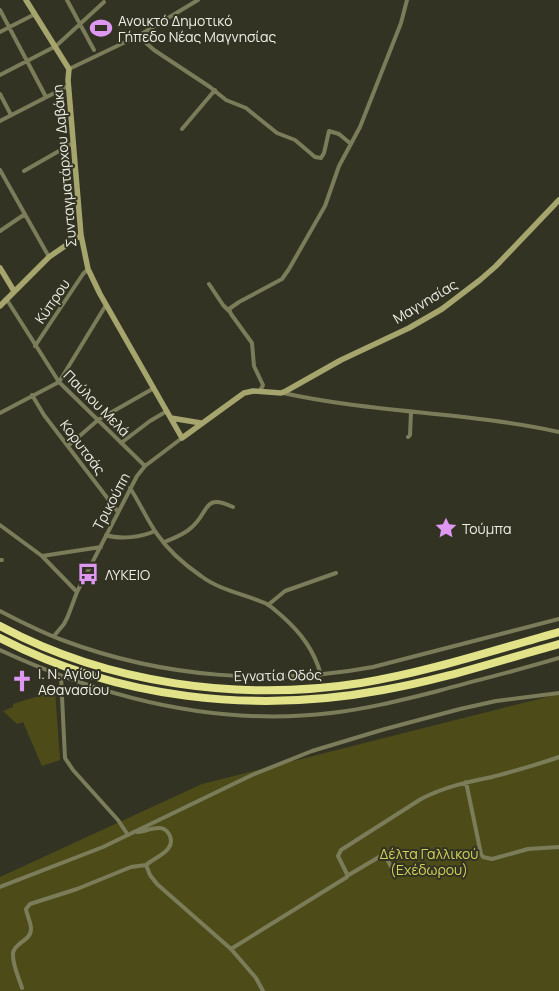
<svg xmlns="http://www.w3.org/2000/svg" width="559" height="991" viewBox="0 0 559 991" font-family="Manrope,sans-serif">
	<rect width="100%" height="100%" fill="#333324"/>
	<path fill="#4d4c19" d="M 55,691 L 60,760 L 42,766 L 23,722 L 17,724 L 3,711 L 13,707 L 13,704 Z
		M 559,694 L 559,991 L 0,991 L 0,877 L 202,784 Z"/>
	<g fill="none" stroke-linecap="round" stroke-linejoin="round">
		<path stroke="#7b7c59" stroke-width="4" d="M 67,0 L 94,50
			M 0,10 L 46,97
			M 0,32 L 35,14
			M 138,36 L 154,50 L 210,87 L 226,100 L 246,108 L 277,133 L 295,140 L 315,157 L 321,158 L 324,153 L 329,131 L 339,134 L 351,144
			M 69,69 L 138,36 L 198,0
			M 0,75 L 56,46 L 104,2
			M 0,94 L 11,115
			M 0,121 L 68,86
			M 182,129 L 215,90
			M 0,170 L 49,257
			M 24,171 L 73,143
			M 0,231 L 25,214
			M 209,284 L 223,305 L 229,311
			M 7,300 L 59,382 L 145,466
			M 35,346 L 83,274 L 88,269
			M 260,391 L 263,385 L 254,366 L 252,343 L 231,314 L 229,309 L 239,302 L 282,279 L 289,269 L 325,206 L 339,166 L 360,127 L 401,23 L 407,0
			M 283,393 C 374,413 468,412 559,432
			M 32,395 L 44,415 L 118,512
			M 0,413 L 59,382 L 106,305
			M 408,437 L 410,435 L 411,412
			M 121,443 L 150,421 L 167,411
			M 68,446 L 98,420 L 154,388
			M 130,488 C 140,503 147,520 157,534 C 168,550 185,565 201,576 C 221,591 245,594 267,604 C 272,607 277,612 282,616 C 301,633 314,650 321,675
			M 0,525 L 42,556 L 77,592
			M 106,535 C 120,540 142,537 155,531
			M 164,542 C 174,538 184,535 192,527 C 210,511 203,493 233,507
			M 42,556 L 101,547
			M 0,560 L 2,560
			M 268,605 L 285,591 L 336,573
			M 0,611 C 21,622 43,633 65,641 C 161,677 272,686 373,667 L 559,619
			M 54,636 L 64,624 L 68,616 L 77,592 L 137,476 L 145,466 L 182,438
			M 0,650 C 104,698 215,727 331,713 C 367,709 402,700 438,691 C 478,680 519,670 559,658
			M 61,676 L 65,758 L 73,770 L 118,820 L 128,835
			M 466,782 L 481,854 L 483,857 L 492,859 L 528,849 L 559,847
			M 137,832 C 144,832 153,827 160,828 C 164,828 167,831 169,834 C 178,850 155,857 146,865 L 150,875 L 157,884 L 231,949 L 256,978 L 263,991
			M 347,876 L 384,854 L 393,870
			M 0,887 L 103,847 L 252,775 L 312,751 L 385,729 L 460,709 L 496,701 L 559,693
			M 231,949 L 347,877 L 347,874 L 338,856 L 341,850 L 421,799 C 444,787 467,782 492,777 C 514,771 537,765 559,757
			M 22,988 C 19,978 12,964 13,953 C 15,942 31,941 31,929 C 31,922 27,916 26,909 L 30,904 L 77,889 L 131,867 L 146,865"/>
		<path stroke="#a5a56d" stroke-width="5.5" d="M 26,0 L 69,69 L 68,80 L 81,235 L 88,269 L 100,294 L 182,438 L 244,393 L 253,391 L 281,393 L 286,391 L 341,360 L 409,328 L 442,309 L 480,280 L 496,266 L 559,200
			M 0,268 L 14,291
			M 0,306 L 49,257 L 81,235
			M 171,418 L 201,423"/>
		<path stroke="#e2e289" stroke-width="8" d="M 0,626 C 108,684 240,702 361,683 C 428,672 494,650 559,632
			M 0,638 C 117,699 254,714 383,690 C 442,680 501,660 559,644"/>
	</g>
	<defs>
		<g id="stadium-bare" transform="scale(1.725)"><path d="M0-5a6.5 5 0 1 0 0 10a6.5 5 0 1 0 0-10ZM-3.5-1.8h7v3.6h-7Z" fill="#de98f2" stroke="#333324" stroke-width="2.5" paint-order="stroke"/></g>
		<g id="sight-bare" transform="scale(1.725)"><path d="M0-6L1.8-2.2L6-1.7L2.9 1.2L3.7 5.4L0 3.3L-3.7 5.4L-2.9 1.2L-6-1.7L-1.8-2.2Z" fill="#de98f2" stroke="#333324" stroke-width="2.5" paint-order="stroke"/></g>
		<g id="bus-bare" transform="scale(1.725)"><path d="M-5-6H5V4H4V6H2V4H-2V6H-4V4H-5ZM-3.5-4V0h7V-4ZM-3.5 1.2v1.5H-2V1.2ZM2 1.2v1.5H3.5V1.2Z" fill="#de98f2" stroke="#333324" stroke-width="2.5" paint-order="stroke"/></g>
		<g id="church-bare" transform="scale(1.725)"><path d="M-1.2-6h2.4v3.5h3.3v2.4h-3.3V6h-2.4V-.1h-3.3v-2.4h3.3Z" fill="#de98f2" stroke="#333324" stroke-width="2.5" paint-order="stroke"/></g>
	</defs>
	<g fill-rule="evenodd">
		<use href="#stadium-bare" x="101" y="28"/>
		<use href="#sight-bare" x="446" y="528"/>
		<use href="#bus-bare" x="88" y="574"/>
		<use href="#church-bare" x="22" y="681"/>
	</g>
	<g text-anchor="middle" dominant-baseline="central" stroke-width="4" stroke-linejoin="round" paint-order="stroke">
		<g font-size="14" fill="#eeeee5" stroke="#333324" text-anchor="start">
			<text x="118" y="20">Ανοικτό Δημοτικό<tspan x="118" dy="16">Γήπεδο Νέας Μαγνησίας</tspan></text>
			<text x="462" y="528">Τούμπα</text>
			<text x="105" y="574">ΛΥΚΕΙΟ</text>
			<text x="38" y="673">Ι. Ν. Αγίου<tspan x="38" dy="16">Αθανασίου</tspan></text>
		</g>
		<g font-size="14" fill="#eeeee5" stroke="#333324">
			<text transform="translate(64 166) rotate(-95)">Συνταγματάρχου Δαβάκη</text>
			<text transform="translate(52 301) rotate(-56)">Κύπρου</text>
			<text transform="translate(425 301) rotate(-31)">Μαγνησίας</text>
			<text transform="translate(97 403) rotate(45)">Παύλου Μελά</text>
			<text transform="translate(83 447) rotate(53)">Κορυτσάς</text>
			<text transform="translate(111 501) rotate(-62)">Τρικούπη</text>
			<text transform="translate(278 675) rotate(-1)">Εγνατία Οδός</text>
		</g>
		<g font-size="14" fill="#d3d25a" stroke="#333324">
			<text x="429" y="853">Δέλτα Γαλλικού<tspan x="429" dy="16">(Εχέδωρου)</tspan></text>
		</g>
	</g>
</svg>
